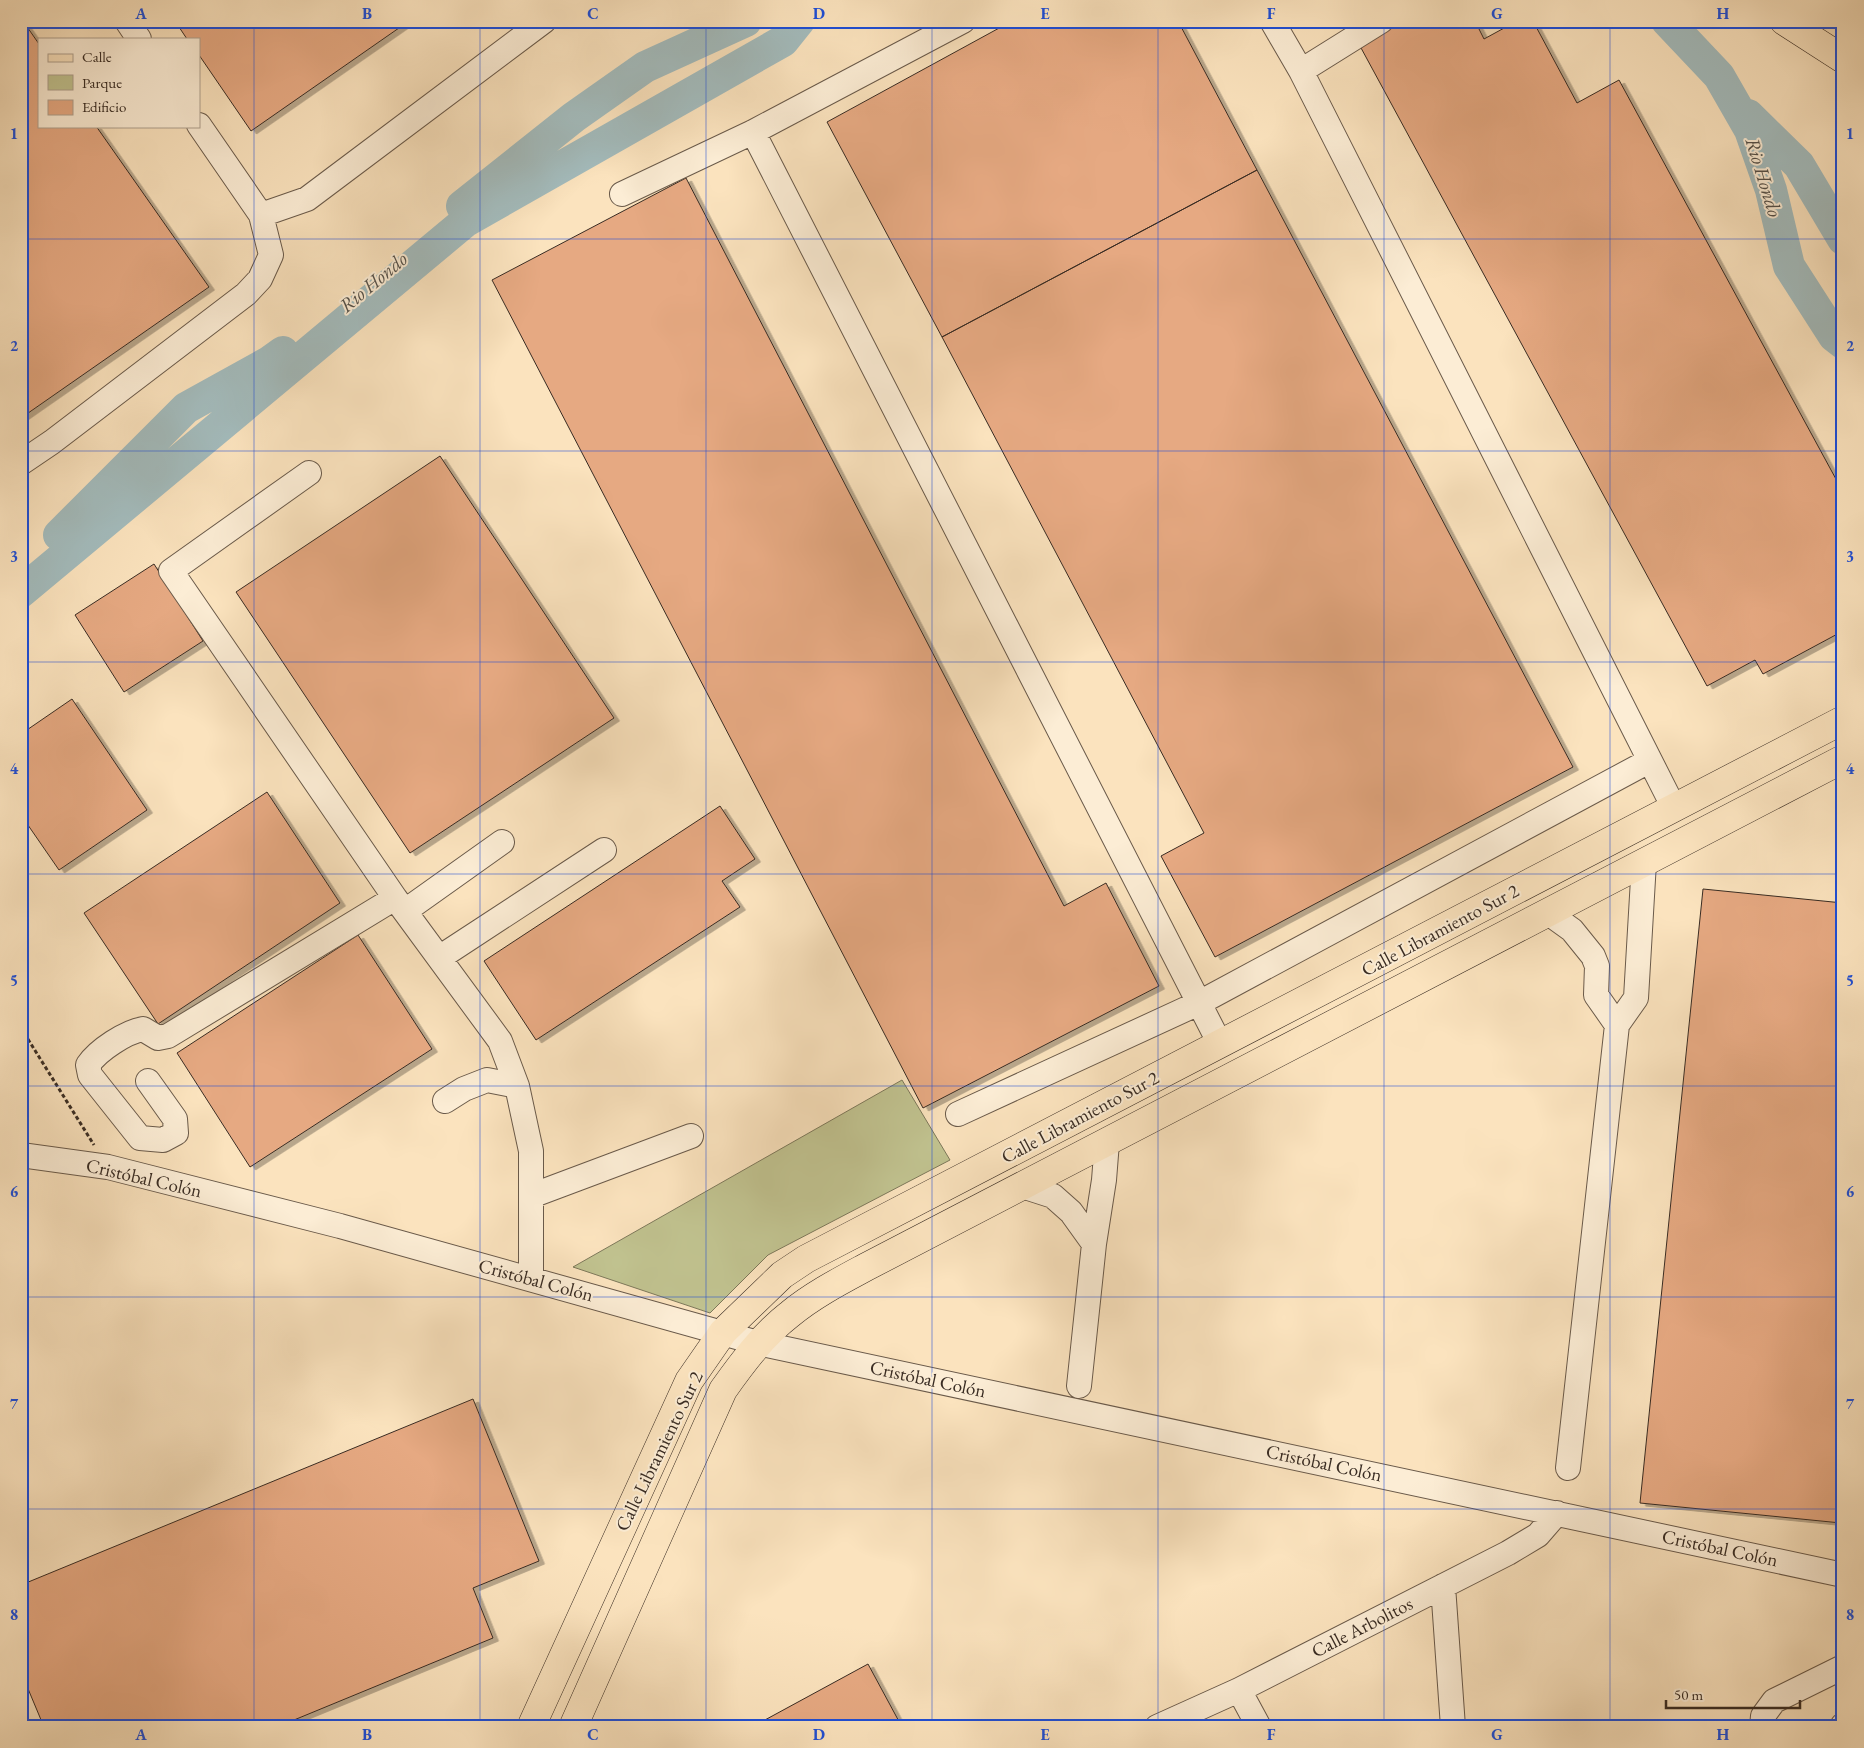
<svg xmlns="http://www.w3.org/2000/svg" width="1864" height="1748" viewBox="0 0 1864 1748" font-family="'EB Garamond',serif">
	<defs>
		<filter id="shadow"><feDropShadow dx="5.5" dy="3" stdDeviation="0" flood-color="#0004"/></filter>
	</defs>
	<rect width="100%" height="100%" fill="#fbe3be"/>
	<filter id="stains"><feTurbulence type="fractalNoise" baseFrequency=".004" numOctaves="4"/><feColorMatrix values="0 0 0 0 .2 0 0 0 0 .09 0 0 0 0 .02 0 0 0 .5 -.17"/></filter>
	<radialGradient id="worn" r=".72"><stop offset=".6" stop-color="#630" stop-opacity="0"/><stop offset="1" stop-color="#630" stop-opacity=".3"/></radialGradient>
	<path fill="#c1c390" stroke="#7d785a" d="M 902,1080 L 950,1160 L 768,1255 L 710,1313 L 573,1267 Z"/>
	<g fill="none" stroke-linecap="round" stroke-linejoin="round">
		<path stroke="#a3bbbc" stroke-width="32" d="M 1667,21 L 1719,76 L 1750,130 L 1771,190 L 1789,266 L 1834,336 L 1843,343
			M 1748,115 L 1799,165 L 1843,239
			M 462,206 L 574,117 L 645,67 L 746,21
			M 59,535 L 186,408 L 269,362 L 283,352
			M 21,592 L 466,221 L 783,41 L 799,21"/>
	</g>
	<path fill="#e6a982" stroke="#392c23" filter="url(#shadow)" d="M 21,21 L 23,21 L 39,44 L 39,126 L 96,126 L 209,287 L 21,418 Z
		M 175,21 L 409,21 L 251,131 L 199,55 L 199,39 L 187,39 Z
		M 1012,21 L 1178,21 L 1257,170 L 942,337 L 827,122 Z
		M 1381,21 L 1475,21 L 1484,39 L 1517,21 L 1533,21 L 1577,103 L 1619,80 L 1843,492 L 1843,631 L 1763,674 L 1755,660 L 1707,686 L 1354,35 Z
		M 1257,170 L 1573,767 L 1215,957 L 1161,856 L 1204,833 L 942,337 Z
		M 686,178 L 1064,906 L 1106,883 L 1159,986 L 923,1108 L 492,280 Z
		M 440,456 L 614,718 L 410,853 L 236,592 Z
		M 154,564 L 203,641 L 124,692 L 75,615 Z
		M 72,699 L 147,810 L 59,870 L 21,815 L 21,734 Z
		M 267,792 L 340,903 L 158,1024 L 84,913 Z
		M 720,806 L 755,859 L 722,881 L 740,907 L 536,1040 L 484,961 Z
		M 1703,889 L 1843,903 L 1843,1503 L 1841,1523 L 1640,1503 Z
		M 358,935 L 432,1049 L 250,1167 L 177,1053 Z
		M 473,1399 L 539,1561 L 473,1588 L 493,1638 L 277,1727 L 44,1727 L 21,1672 L 21,1585 Z
		M 868,1664 L 902,1727 L 752,1727 Z"/>
	<g fill="none" stroke-linecap="round" stroke-linejoin="round">
		<g stroke="#6a5a4a" stroke-width="26">
			<path id="minor" d="M 127,21 L 139,39
				M 1272,21 L 1301,71 L 1674,808
				M 1301,71 L 1381,21
				M 199,125 L 261,215
				M 753,132 L 1220,1044
				M 622,194 L 753,132 L 963,21
				M 21,463 L 52,442 L 246,294 L 260,279 L 271,255 L 261,215 L 307,199 L 544,21
				M 309,473 L 171,571 L 395,898
				M 405,911 L 502,842
				M 1547,912 L 1572,930 L 1593,956 L 1597,966 L 1596,995 L 1617,1025
				M 439,958 L 604,850
				M 148,1081 L 175,1119 L 176,1133 L 163,1140 L 140,1138 L 90,1075 L 88,1065 C 98,1050 126,1032 143,1029 L 158,1038 L 168,1036 L 395,898 L 500,1041 L 517,1086 L 531,1151 L 531,1279
				M 445,1101 L 464,1089 L 487,1080 L 517,1086
				M 958,1114 L 1199,1003 L 1649,761
				M 21,1155 L 108,1167 L 340,1226 L 758,1343 L 1843,1575
				M 1022,1186 L 1053,1196 L 1071,1212 L 1094,1244
				M 531,1196 L 691,1136
				M 1079,1386 L 1094,1244 L 1104,1180 L 1107,1142
				M 1568,1468 L 1617,1025 L 1636,998 L 1644,862
				M 1443,1586 L 1453,1727
				M 1239,1690 L 1259,1727
				M 1157,1727 L 1239,1690 L 1508,1553 L 1538,1535 L 1557,1513
				M 1762,1727 L 1763,1716 L 1774,1701 L 1843,1667
				M 1843,1727 L 1843,1725"/>
		</g>
		<g stroke="#392c23" stroke-width="29">
			<path id="major" d="M 1784,21 L 1843,59
				M 531,1727 L 689,1381 L 723,1332 L 782,1275 L 806,1259 L 1843,720
				M 573,1727 L 723,1390 C 743,1362 763,1335 790,1314 C 813,1295 840,1281 866,1267 L 1843,759"/>
		</g>
		<path stroke="#392c23" stroke-width="3" stroke-dasharray="4 2.5" stroke-linecap="butt" d="M 21,1028 L 94,1145"/>
		<use href="#minor" stroke="#fcedd5" stroke-width="24"/>
		<use href="#major" stroke="#fbe3be" stroke-width="28"/>
	</g>
	<path fill="none" stroke="#1d4ed8" stroke-width="1" stroke-opacity="0.55" d="M 254,21 L 254,1727M 480,21 L 480,1727M 706,21 L 706,1727M 932,21 L 932,1727M 1158,21 L 1158,1727M 1384,21 L 1384,1727M 1610,21 L 1610,1727M 21,239 L 1843,239M 21,451 L 1843,451M 21,662 L 1843,662M 21,874 L 1843,874M 21,1086 L 1843,1086M 21,1297 L 1843,1297M 21,1509 L 1843,1509"/>
	<g text-anchor="middle" dominant-baseline="central" stroke-width="4" stroke-linejoin="round" paint-order="stroke">
		<g font-size="19" fill="#392c23" stroke="#fcedd5">
			<text transform="translate(1440 930) rotate(-28)">Calle Libramiento Sur 2</text>
			<text transform="translate(1080 1117) rotate(-28)">Calle Libramiento Sur 2</text>
			<text transform="translate(144 1178) rotate(13)">Cristóbal Colón</text>
			<text transform="translate(536 1280) rotate(15)">Cristóbal Colón</text>
			<text transform="translate(928 1379) rotate(12)">Cristóbal Colón</text>
			<text transform="translate(659 1451) rotate(-64)">Calle Libramiento Sur 2</text>
			<text transform="translate(1324 1463) rotate(12)">Cristóbal Colón</text>
			<text transform="translate(1720 1548) rotate(12)">Cristóbal Colón</text>
			<text transform="translate(1362 1627) rotate(-27)">Calle Arbolitos</text>
		</g>
		<g font-size="20" font-style="italic" fill="#545049" stroke="#fcedd5">
			<text transform="translate(1764 177) rotate(73)">Rio Hondo</text>
			<text transform="translate(373 282) rotate(-40)">Rio Hondo</text>
		</g>
	</g>
	<rect width="1864" height="1748" fill="none" stroke="#fbe3be" stroke-width="55"/>
	<rect x="38" y="38" width="162" height="90" fill="#fcedd5" stroke="#aea08e"/>
	<rect x="48" y="54" width="25" height="8" fill="#fbe3be" stroke="#aea08e"/>
	<text x="82" y="62" font-size="15" fill="#392c23">Calle</text>
	<rect x="48" y="75" width="25" height="15" fill="#c1c390" stroke="#aea08e"/>
	<text x="82" y="88" font-size="15" fill="#392c23">Parque</text>
	<rect x="48" y="100" width="25" height="15" fill="#e6a982" stroke="#aea08e"/>
	<text x="82" y="112" font-size="15" fill="#392c23">Edificio</text>
	<path d="M1666 1700v8h134v-8" fill="none" stroke="#392c23" stroke-width="2.5"/>
	<text x="1674" y="1700" font-size="15" fill="#392c23" stroke="#fcedd5" stroke-width="4" paint-order="stroke">50 m</text>
	<rect x="28" y="28" width="1808" height="1692" fill="none" stroke="#1d4ed8" stroke-width="2"/>
	<g font-size="16" text-anchor="middle" font-weight="bold" fill="#1d4ed8">
		<text x="141" y="19">A</text>
		<text x="367" y="19">B</text>
		<text x="593" y="19">C</text>
		<text x="819" y="19">D</text>
		<text x="1045" y="19">E</text>
		<text x="1271" y="19">F</text>
		<text x="1497" y="19">G</text>
		<text x="1723" y="19">H</text>
		<text x="14" y="139">1</text>
		<text x="1850" y="139">1</text>
		<text x="14" y="351">2</text>
		<text x="1850" y="351">2</text>
		<text x="14" y="562">3</text>
		<text x="1850" y="562">3</text>
		<text x="14" y="774">4</text>
		<text x="1850" y="774">4</text>
		<text x="14" y="986">5</text>
		<text x="1850" y="986">5</text>
		<text x="14" y="1197">6</text>
		<text x="1850" y="1197">6</text>
		<text x="14" y="1409">7</text>
		<text x="1850" y="1409">7</text>
		<text x="14" y="1620">8</text>
		<text x="1850" y="1620">8</text>
		<text x="141" y="1740">A</text>
		<text x="367" y="1740">B</text>
		<text x="593" y="1740">C</text>
		<text x="819" y="1740">D</text>
		<text x="1045" y="1740">E</text>
		<text x="1271" y="1740">F</text>
		<text x="1497" y="1740">G</text>
		<text x="1723" y="1740">H</text>
	</g>
	<rect width="100%" height="100%" filter="url(#stains)"/>
	<rect width="100%" height="100%" fill="url(#worn)"/>
</svg>
